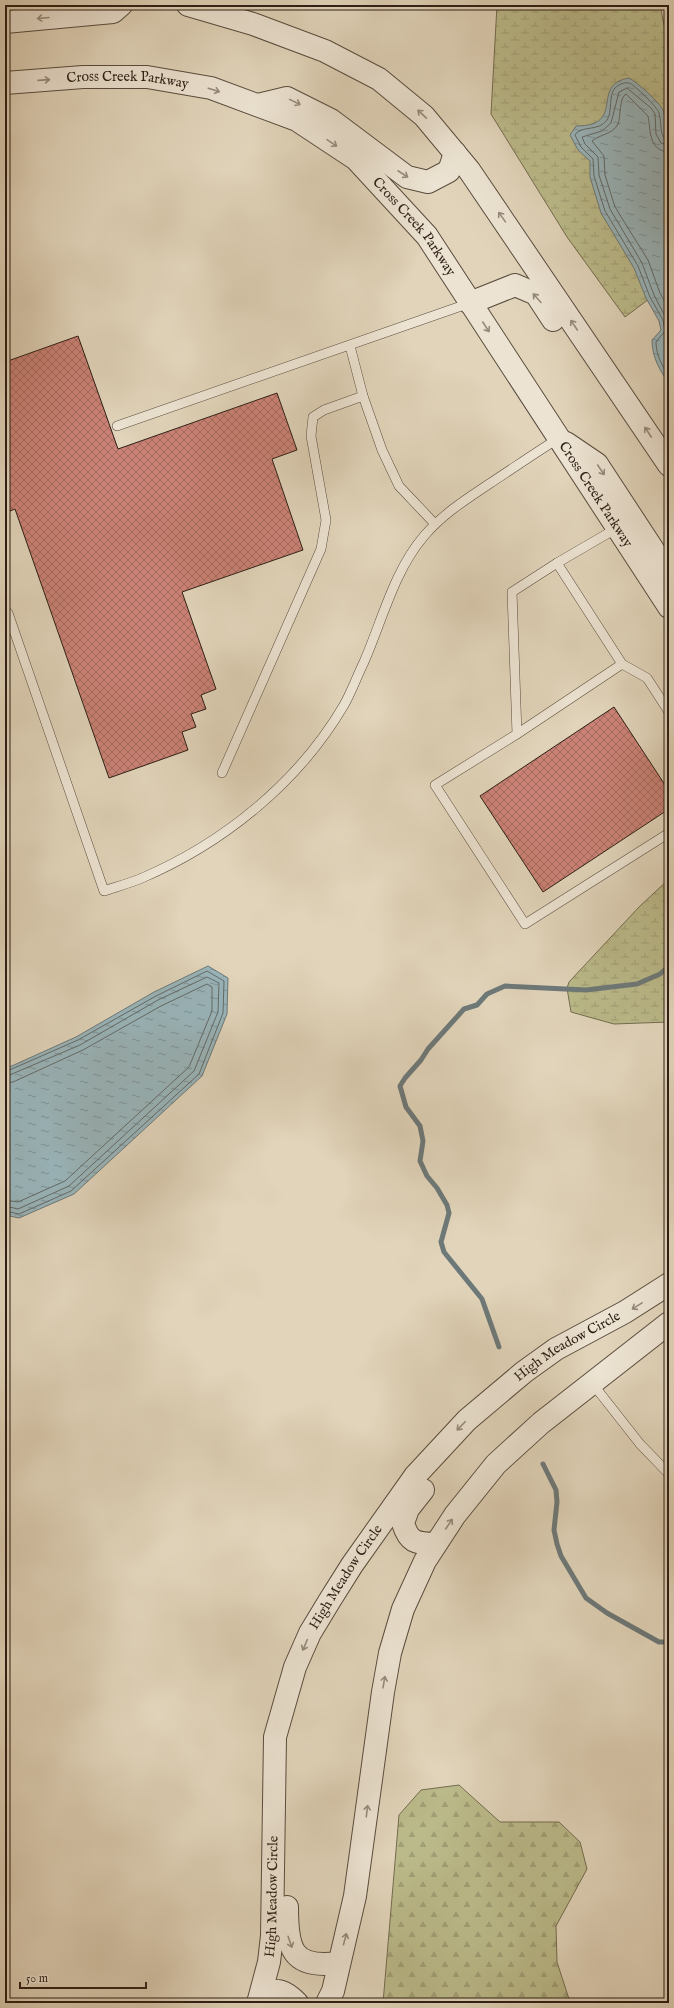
<svg xmlns="http://www.w3.org/2000/svg" width="674" height="2008" viewBox="0 0 674 2008" font-family="'IM FELL English',serif">
	<style>
		.forest { fill: url(#forest-firs); stroke: #746c50 }
		.wetland { fill: url(#wetland-marsh); stroke: #746c50 }
		.water { fill: url(#water-ripples); stroke: #6d7979 }
		.lines { fill: none; stroke-linecap: round; stroke-linejoin: round }
		.shore { stroke: #626a68; stroke-width: 1 }
		.stream { stroke: #6d7979; stroke-width: 5 }
		.building { fill: url(#building-cross-hatch); stroke: #2c1e15 }
		.service-casing { stroke: #594c3e; stroke-width: 10 }
		.tertiary-casing { stroke: #594c3e; stroke-width: 24 }
		.service { stroke: #ece3d2; stroke-width: 9 }
		.tertiary { stroke: #ece3d2; stroke-width: 22 }
		.oneway { stroke: #968a7d }
		.labels { text-anchor: middle; dominant-baseline: central; stroke-width: 4; stroke-linejoin: round; paint-order: stroke }
		.street-label { font-size: 14px; fill: #2c1e15; stroke: #ece3d2 }
	</style>
	<defs>
		<pattern id="forest-firs" width="22" height="20" patternUnits="userSpaceOnUse"><rect width="22" height="20" fill="#bbba8a"/><path d="M5 1l3.5 6h-7zM16 11l3.5 6h-7z" fill="#a19f76"/></pattern>
		<pattern id="wetland-marsh" width="20" height="14" patternUnits="userSpaceOnUse"><rect width="20" height="14" fill="#bbba8a"/><path d="M1 5h8M5 5V1M11 12h8M15 12V8" fill="none" stroke="#a19f76"/></pattern>
		<pattern id="water-ripples" width="26" height="14" patternUnits="userSpaceOnUse"><rect width="26" height="14" fill="#99b5bb"/><path d="M2 4q2-2 4 0t4 0M15 11q2-2 4 0t4 0" fill="none" stroke="#7d9397"/></pattern>
		<pattern id="building-cross-hatch" width="8" height="8" patternUnits="userSpaceOnUse"><rect width="8" height="8" fill="#cb8276"/><path d="M0 0l8 8M0 8l8-8" fill="none" stroke="#a56a60"/></pattern>
	</defs>
	<rect width="100%" height="100%" fill="#e1d4ba"/>
	<filter id="stains"><feTurbulence type="fractalNoise" baseFrequency=".005" numOctaves="4"/><feColorMatrix values="0 0 0 0 .2 0 0 0 0 .09 0 0 0 0 .02 0 0 0 .5 -.17"/></filter>
	<radialGradient id="worn" r=".72"><stop offset=".6" stop-color="#630" stop-opacity="0"/><stop offset="1" stop-color="#630" stop-opacity=".3"/></radialGradient>
	<polygon class="forest" points="459,1785 500,1822 559,1822 580,1842 587,1869 556,1926 557,1962 569,1999 569,2003 383,2003 399,1815 421,1790"/>
	<g class="wetland">
		<polygon points="497,5 660,5 669,49 669,284 625,317 567,237 491,114"/>
		<polygon points="669,879 669,1022 614,1024 571,1012 567,988 569,982 639,907"/>
	</g>
	<g class="water">
		<path d="M 629,78 C 637,82 659,102 663,110 C 667,120 663,128 669,141 L 669,384 C 660,370 652,358 652,340 L 661,330 L 659,321 L 646,298 L 634,268 L 601,213 L 590,177 L 590,161 L 578,150 L 570,135 L 576,126 C 627,126 589,85 629,78 Z"/>
		<polygon points="208,966 228,978 227,1014 202,1076 74,1194 19,1218 5,1215 5,1069 76,1037 154,992"/>
	</g>
	<g class="lines">
		<g class="shore">
			<path d="M 669,141 L 665,140 C 659,131 662,123 659,113 C 658,108 634,84 629,83 C 625,82 619,84 615,88 C 608,96 613,111 607,120 C 599,132 580,125 575,135 L 581,147 L 593,159 L 594,176 L 605,211 L 638,266 L 650,297 L 663,320 L 665,331 L 656,342 C 656,355 662,365 669,377"/>
			<polyline points="669,146 661,143 656,134 655,114 651,108 627,88 619,92 611,123 602,131 582,137 585,144 598,157 599,175 610,209 642,263 654,295 669,324"/>
			<path d="M 669,152 C 648,151 651,130 648,116 L 626,94 C 619,98 621,116 618,124 C 612,135 600,134 592,141 L 604,156 L 605,175 L 615,207 L 648,260 L 660,293 L 669,309"/>
			<polyline points="5,1072 78,1040 156,996 207,971 224,981 223,1013 199,1074 71,1191 19,1214 5,1211"/>
			<polyline points="5,1077 80,1045 158,1000 207,977 219,983 218,1012 194,1071 69,1186 18,1209 5,1206"/>
			<polyline points="5,1083 13,1082 83,1050 161,1006 207,984 212,987 212,1011 189,1067 65,1181 18,1202 5,1200"/>
		</g>
		<g class="stream">
			<polyline points="499,1347 482,1299 444,1252 441,1242 449,1213 447,1205 437,1188 427,1176 420,1161 423,1141 420,1126 406,1107 400,1086 405,1078 421,1060 428,1049 464,1009 477,1005 487,994 505,986 586,990 637,984 660,974 669,966"/>
			<polyline points="543,1464 556,1490 557,1502 554,1530 557,1544 561,1556 586,1598 607,1613 659,1642 669,1642"/>
		</g>
	</g>
	<g class="building">
		<polygon points="78,336 118,449 277,393 297,450 272,459 303,550 182,592 216,689 201,695 206,709 191,714 196,727 182,732 188,750 109,778 15,509 5,513 5,362"/>
		<polygon points="614,707 669,791 669,809 543,892 480,796"/>
	</g>
	<g class="lines">
		<defs>
			<g id="service">
				<polyline points="350,346 363,396 382,450 399,486 435,524"/>
				<polyline points="117,426 470,303"/>
				<polyline points="617,528 557,563 512,592 517,734 435,785 525,924 669,833"/>
				<polyline points="557,563 622,664 647,678 669,712"/>
				<path d="M 5,614 L 8,613 L 104,891 C 116,887 130,883 142,878 C 224,843 299,782 344,705 C 352,691 357,676 364,662 C 382,621 394,571 424,536 C 443,514 465,500 489,484 C 512,469 535,453 559,438"/>
				<polyline points="517,734 622,664"/>
				<polyline points="222,773 321,549 326,520 311,436 313,417 324,410 363,396"/>
				<polyline points="592,1383 640,1444 669,1474"/>
			</g>
			<g id="tertiary">
				<polyline points="188,5 253,24 325,51 379,79 424,116 469,170 669,465"/>
				<polyline points="5,22 113,12 121,5"/>
				<path id="s1" d="M 5,83 L 83,77 L 147,77 L 211,88 L 297,120 L 356,159 L 427,236 L 669,607"/>
				<polyline points="258,105 287,98 331,120 407,177 428,182 449,171 455,153"/>
				<polyline points="470,303 515,285 536,294 553,320"/>
				<polyline points="566,443 597,464 669,574"/>
				<path d="M 423,1490 L 408,1509 L 403,1523 C 409,1543 416,1543 435,1544"/>
				<path d="M 287,1907 C 287,1948 291,1969 338,1963"/>
				<path d="M 262,1991 C 279,1990 285,1990 297,2003"/>
				<path id="s2" d="M 258,2003 L 269,1962 L 272,1936 L 275,1737 L 295,1667 L 310,1633 L 330,1600 L 352,1565 L 415,1476 L 467,1420 L 524,1372 L 556,1349 L 625,1312 L 669,1284"/>
				<polyline points="327,2003 333,1991 355,1896 383,1692 390,1653 403,1609 425,1561 455,1515 496,1464 541,1423 669,1323"/>
			</g>
		</defs>
		<use href="#service" class="service-casing"/>
		<use href="#tertiary" class="tertiary-casing"/>
		<use href="#service" class="service"/>
		<use href="#tertiary" class="tertiary"/>
	</g>
	<defs><path id="oneway-shaft" d="M-6 0H5M1.5-3L5.5 0L1.5 3" fill="none" stroke-width="1.6" stroke-linecap="round" stroke-linejoin="round"/></defs>
	<g class="oneway">
		<use href="#oneway-shaft" transform="translate(43 18) rotate(175)"/>
		<use href="#oneway-shaft" transform="translate(44 80) rotate(-4)"/>
		<use href="#oneway-shaft" transform="translate(214 90) rotate(18)"/>
		<use href="#oneway-shaft" transform="translate(295 102) rotate(26)"/>
		<use href="#oneway-shaft" transform="translate(422 114) rotate(-137)"/>
		<use href="#oneway-shaft" transform="translate(332 143) rotate(34)"/>
		<use href="#oneway-shaft" transform="translate(403 174) rotate(33)"/>
		<use href="#oneway-shaft" transform="translate(502 217) rotate(-125)"/>
		<use href="#oneway-shaft" transform="translate(537 298) rotate(-132)"/>
		<use href="#oneway-shaft" transform="translate(574 325) rotate(-124)"/>
		<use href="#oneway-shaft" transform="translate(486 327) rotate(57)"/>
		<use href="#oneway-shaft" transform="translate(648 432) rotate(-123)"/>
		<use href="#oneway-shaft" transform="translate(601 470) rotate(56)"/>
		<use href="#oneway-shaft" transform="translate(637 1306) rotate(148)"/>
		<use href="#oneway-shaft" transform="translate(461 1426) rotate(134)"/>
		<use href="#oneway-shaft" transform="translate(449 1524) rotate(-56)"/>
		<use href="#oneway-shaft" transform="translate(305 1645) rotate(113)"/>
		<use href="#oneway-shaft" transform="translate(384 1682) rotate(-80)"/>
		<use href="#oneway-shaft" transform="translate(367 1811) rotate(-83)"/>
		<use href="#oneway-shaft" transform="translate(345 1939) rotate(-75)"/>
		<use href="#oneway-shaft" transform="translate(290 1942) rotate(71)"/>
	</g>
	<g class="labels">
		<g class="street-label">
			<text stroke="none"><textPath href="#s1" startOffset="123">Cross Creek Parkway</textPath></text>
			<text stroke="none"><textPath href="#s1" startOffset="459">Cross Creek Parkway</textPath></text>
			<text stroke="none"><textPath href="#s1" startOffset="783">Cross Creek Parkway</textPath></text>
			<text stroke="none"><textPath href="#s2" startOffset="768">High Meadow Circle</textPath></text>
			<text stroke="none"><textPath href="#s2" startOffset="444">High Meadow Circle</textPath></text>
			<text stroke="none"><textPath href="#s2" startOffset="108">High Meadow Circle</textPath></text>
		</g>
	</g>
	<rect width="674" height="2008" fill="none" stroke="#e1d4ba" stroke-width="20"/>
	<rect x="6" y="6" width="662" height="1996" fill="none" stroke="#2c1e15" stroke-width="2"/>
	<rect x="10" y="10" width="654" height="1988" fill="none" stroke="#2c1e15"/>
	<path d="M20 1982v6h126v-6" fill="none" stroke="#2c1e15" stroke-width="2"/>
	<text x="26" y="1982" font-size="12" fill="#2c1e15" stroke="#ece3d2" stroke-width="3" paint-order="stroke">50 m</text>
	<rect width="100%" height="100%" filter="url(#stains)"/>
	<rect width="100%" height="100%" fill="url(#worn)"/>
</svg>
